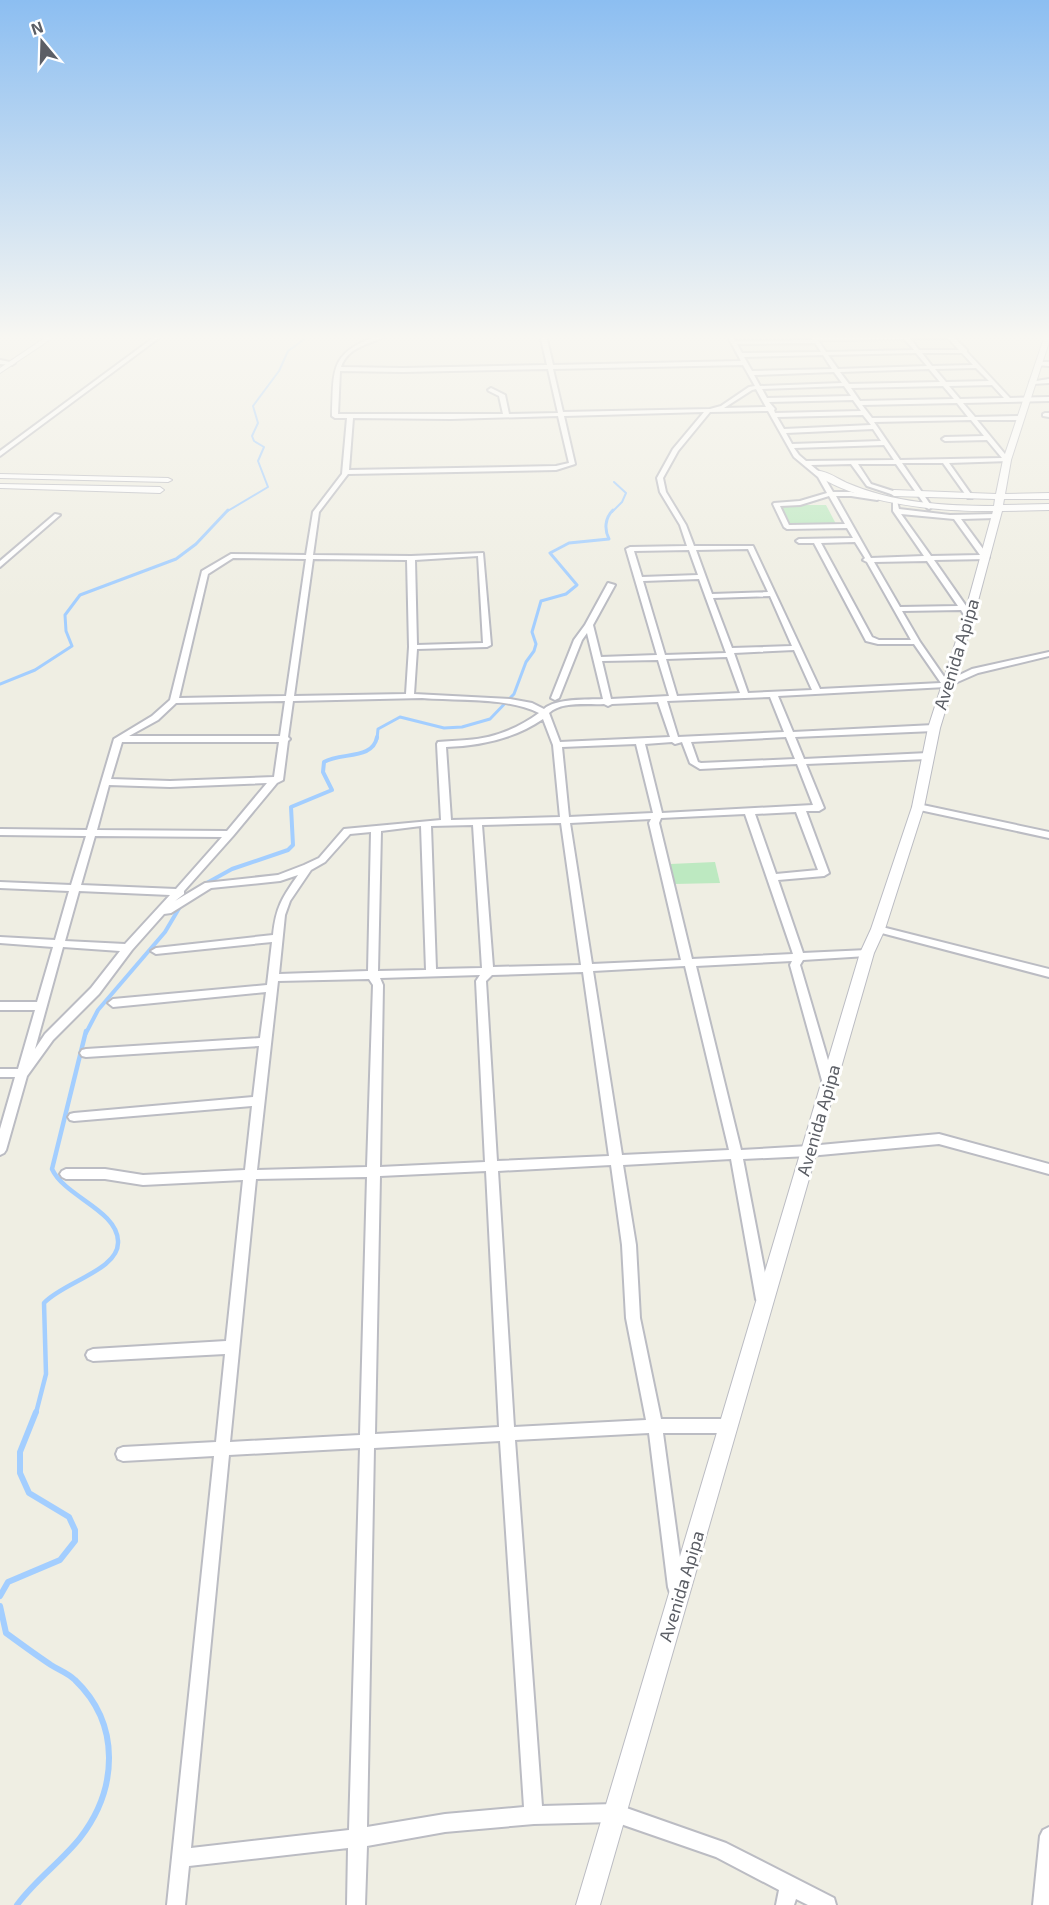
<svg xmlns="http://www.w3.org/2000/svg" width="1049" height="1905" viewBox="0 0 1049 1905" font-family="'Exo 2',sans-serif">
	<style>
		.green { fill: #bde9c1 }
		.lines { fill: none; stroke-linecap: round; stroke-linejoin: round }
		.stream-far4 { stroke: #a3ceff; stroke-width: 2 }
		.stream-far3 { stroke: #a3ceff; stroke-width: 3 }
		.stream-far2 { stroke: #a3ceff; stroke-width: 4 }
		.stream-far1 { stroke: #a3ceff; stroke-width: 4.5 }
		.stream { stroke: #a3ceff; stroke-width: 6 }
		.minor-casing { stroke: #bbbcc3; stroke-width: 4 }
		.tertiary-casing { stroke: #bbbcc3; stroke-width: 2 }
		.minor { fill: #fff; fill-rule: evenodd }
		.tertiary { fill: #fff; fill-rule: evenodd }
		.labels { text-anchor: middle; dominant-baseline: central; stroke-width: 6; stroke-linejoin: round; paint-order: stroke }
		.street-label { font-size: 18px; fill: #5b5e65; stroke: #fff }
	</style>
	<rect width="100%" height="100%" fill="#efeee3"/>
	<g class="green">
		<polygon points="781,505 826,505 836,524 790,525"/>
		<polygon points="715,862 720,883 674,884 670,864"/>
	</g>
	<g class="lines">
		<g class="stream-far4">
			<polyline points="226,512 268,487 258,461 264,447 254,441 252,436 258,423 253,406 279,371 288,351 310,335"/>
			<polyline points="612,512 622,502 626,493 614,482"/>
		</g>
		<g class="stream-far3">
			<polyline points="0,684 35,670 72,646 66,631 65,615 80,595 176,559 196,544 228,510"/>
			<path d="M 377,739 L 378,729 L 400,717 L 444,728 L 462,727 L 490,719 L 514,694 L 526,662 L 534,651 L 536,644 L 532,632 L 541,601 L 566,594 L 577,585 L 550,553 L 569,543 L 609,539 C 604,529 605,518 613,510"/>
		</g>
		<g class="stream-far2">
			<path d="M 196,889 L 232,869 L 288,850 L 293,845 L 291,807 L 332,790 L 323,772 L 324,762 C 341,752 373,760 377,737"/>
			<polyline points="86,1033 98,1010 165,932 181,905"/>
		</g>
		<path class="stream-far1" d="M 36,1413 L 46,1374 L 44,1303 C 63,1282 120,1270 118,1241 C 117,1210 65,1197 52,1169 L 86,1031"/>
		<g class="stream">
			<polyline points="0,1596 8,1582 60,1560 75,1541 75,1530 69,1517 29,1493 20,1473 20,1452 36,1412"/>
			<path d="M 0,1606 L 6,1633 C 21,1644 36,1655 51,1665 C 59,1670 68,1673 75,1680 C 121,1724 118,1789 80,1838 C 61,1862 35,1880 17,1905"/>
		</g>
		<defs>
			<g id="minor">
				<polygon points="157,335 163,335 0,456 0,451"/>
				<path d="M 380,335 L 388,335 C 371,344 348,346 341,367 L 403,368 L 547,365 L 540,335 L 546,335 L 553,365 L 741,361 L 727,335 L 732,335 L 735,341 L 812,340 L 810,335 L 815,335 L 816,337 L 951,335 L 967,350 L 967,352 L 1010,398 L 1049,397 L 1049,401 L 963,403 L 975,417 L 1020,416 L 1023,418 L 1020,420 L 977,420 L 1009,459 L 1009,461 L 949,463 L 973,497 L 972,498 L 968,498 L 943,463 L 902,463 L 932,507 L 929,509 L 927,508 L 896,464 L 858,464 L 871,484 L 896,492 L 897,493 L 894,495 L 867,486 L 851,464 L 811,465 L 823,475 L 833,492 L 851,492 L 880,498 L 877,500 L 851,496 L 836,496 L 871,558 L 924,556 L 893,511 L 893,501 L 897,501 L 899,509 L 950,515 L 996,514 L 999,516 L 996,518 L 961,519 L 989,557 L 988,559 L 934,560 L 973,616 L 972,618 L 966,618 L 961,610 L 902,611 L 920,642 L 947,681 L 972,669 L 1049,652 L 1049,656 L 978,673 L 946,687 L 778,696 L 793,732 L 934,725 L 938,728 L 934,731 L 795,737 L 804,759 L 928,753 L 932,756 L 928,759 L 806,764 L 824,808 L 819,811 L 806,811 L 829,873 L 824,876 L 778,880 L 803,953 L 867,950 L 872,953 L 867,956 L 803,960 L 800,965 L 835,1084 L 833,1087 L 825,1087 L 823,1084 L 790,965 L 792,961 L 696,966 L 741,1150 L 809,1146 L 939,1134 L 1049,1164 L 1049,1174 L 939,1144 L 809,1156 L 743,1159 L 770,1299 L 768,1303 L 763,1305 L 758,1303 L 756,1299 L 731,1159 L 623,1165 L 636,1245 L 640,1318 L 661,1419 L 729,1419 L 734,1421 L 736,1426 L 734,1431 L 729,1433 L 663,1433 L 684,1587 L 682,1593 L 676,1595 L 670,1593 L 668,1587 L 649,1433 L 515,1440 L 542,1806 L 615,1804 L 726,1843 L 834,1898 L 836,1905 L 808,1905 L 796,1899 L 794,1905 L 776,1905 L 779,1890 L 716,1857 L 615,1822 L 534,1824 L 445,1832 L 367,1846 L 365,1905 L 347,1905 L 348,1848 L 189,1866 L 185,1905 L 167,1905 L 214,1456 L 123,1461 L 118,1459 L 116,1454 L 118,1449 L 123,1447 L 216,1442 L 225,1354 L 93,1361 L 88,1359 L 86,1355 L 88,1351 L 93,1349 L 226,1341 L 243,1180 L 143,1185 L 105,1179 L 66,1179 L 62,1177 L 60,1174 L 62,1171 L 66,1169 L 105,1169 L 143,1175 L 245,1170 L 252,1106 L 74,1121 L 70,1120 L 68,1117 L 70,1114 L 74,1113 L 253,1097 L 259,1046 L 86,1057 L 82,1056 L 80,1053 L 82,1050 L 86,1049 L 260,1038 L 266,992 L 113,1007 L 108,1003 L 113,999 L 267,985 L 272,942 L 156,954 L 151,951 L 156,948 L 273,935 C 276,907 282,898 298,875 L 280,881 L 211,888 L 171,913 L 164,914 L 132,950 L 99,994 L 53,1040 L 27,1076 L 6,1150 L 4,1153 L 0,1155 L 0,1129 L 15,1077 L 0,1077 L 0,1069 L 18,1069 L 35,1010 L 0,1010 L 0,1002 L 37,1002 L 53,947 L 0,943 L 0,937 L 55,940 L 69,891 L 0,888 L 0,882 L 71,885 L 86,836 L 0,835 L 0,829 L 87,830 L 114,739 L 152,716 L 170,700 L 202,571 L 231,554 L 306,555 L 313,512 L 342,474 L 347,418 L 335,418 L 332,416 C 334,368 329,353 380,335 ZM 910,338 L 948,338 L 959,350 L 919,350 ZM 904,339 L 914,350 L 826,352 L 818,340 ZM 815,343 L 821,352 L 742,353 L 737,344 ZM 916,353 L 927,366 L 838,369 L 828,355 ZM 922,353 L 962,353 L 973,365 L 932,366 ZM 823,355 L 832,369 L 752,371 L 744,357 ZM 743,365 L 755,386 L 749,387 L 721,406 L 710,409 L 563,412 L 553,369 ZM 976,368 L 989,381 L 946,382 L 935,369 ZM 548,369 L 558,413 L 509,414 L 505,395 L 491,388 L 488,390 L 489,391 L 499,396 L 503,414 L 338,414 L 340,371 L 403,372 ZM 929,369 L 940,382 L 849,384 L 840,372 ZM 834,372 L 842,383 L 760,386 L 754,375 ZM 992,385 L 1004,398 L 960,399 L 949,386 ZM 844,386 L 851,396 L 767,398 L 762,389 ZM 943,386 L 954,399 L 860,401 L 851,388 ZM 756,389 L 766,407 L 724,408 L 752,390 ZM 853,400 L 861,411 L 775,413 L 774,410 L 775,409 L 769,402 ZM 957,403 L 968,417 L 872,418 L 862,405 ZM 768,411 L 794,457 L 818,477 L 827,493 L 800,501 L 774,503 L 773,504 L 784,527 L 787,529 L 847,528 L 853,538 L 799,539 L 796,541 L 799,543 L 814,543 L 866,641 L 878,644 L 914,644 L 941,683 L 820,689 L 753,546 L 694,546 L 686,525 L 666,492 L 663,478 L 678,451 L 710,412 ZM 704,412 L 673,449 L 657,478 L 660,492 L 680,525 L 687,546 L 630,547 L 626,549 L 657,655 L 601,657 L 593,625 L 615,585 L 608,583 L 585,625 L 574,640 L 551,698 L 555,700 L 559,698 L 582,640 L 587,633 L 603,699 C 587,700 556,698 544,709 L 532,703 L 510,699 L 414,694 L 417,649 L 487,647 L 491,645 L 483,553 L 411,556 L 313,555 L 319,512 L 348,474 L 556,470 L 575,464 L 564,416 ZM 863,415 L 871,425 L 784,429 L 777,417 ZM 558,416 L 569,463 L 556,466 L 349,470 L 353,418 L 451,419 ZM 971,420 L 984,436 L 945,437 L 942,439 L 945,441 L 987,440 L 1002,458 L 900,460 L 874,422 ZM 873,429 L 881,441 L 792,444 L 786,433 ZM 884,445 L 894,460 L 806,461 L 799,455 L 794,448 ZM 829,496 L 845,524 L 789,525 L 780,506 L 800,505 ZM 901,514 L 954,519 L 980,555 L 931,556 ZM 855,542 L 865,558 L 863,560 L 867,562 L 911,640 L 879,640 L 872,637 L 821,543 ZM 748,549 L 768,592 L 712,594 L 696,550 ZM 689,550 L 698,575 L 642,577 L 634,551 ZM 478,556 L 483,643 L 417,645 L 415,560 ZM 233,558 L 306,559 L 286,696 L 179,698 L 208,574 ZM 313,559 L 407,560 L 409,647 L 406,694 L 294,696 ZM 927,561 L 958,606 L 900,607 L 874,562 ZM 699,579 L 726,653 L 665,655 L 643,581 ZM 770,596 L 792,646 L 732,648 L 713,598 ZM 794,650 L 812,690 L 748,693 L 734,653 ZM 727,657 L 740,693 L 677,696 L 666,659 ZM 658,660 L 669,696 L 611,699 L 602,661 ZM 770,697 L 784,732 L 678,737 L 667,701 ZM 422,698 C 458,701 507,697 539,713 C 517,729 494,738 467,740 C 457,741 447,741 438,742 L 437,744 L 441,820 L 344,829 L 319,858 L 304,865 L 278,875 L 205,883 L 175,901 L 184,894 L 184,891 L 233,836 L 277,783 L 283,780 L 288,741 L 290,739 L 288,737 L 293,701 ZM 285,701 L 280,736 L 129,736 L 158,720 L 176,703 ZM 658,702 L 670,737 L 560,742 L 549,713 C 562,701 588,705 604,704 L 608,706 L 612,704 ZM 543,719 L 553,745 L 560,817 L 451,820 L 446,747 C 480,746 514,739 543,719 ZM 786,737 L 795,759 L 701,763 L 698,762 L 691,742 ZM 122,742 L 279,742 L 274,777 L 170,781 L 111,779 ZM 672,742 L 675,744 L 682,742 L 690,763 L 700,769 L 797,764 L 813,805 L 662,813 L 645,744 ZM 636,744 L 653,813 L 569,817 L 562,747 ZM 267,783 L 227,831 L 97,830 L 109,785 L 170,787 ZM 796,812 L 818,870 L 776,874 L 755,814 ZM 745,814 L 793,954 L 692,959 L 659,823 L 661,818 ZM 651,819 L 649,823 L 681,960 L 592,964 L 570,823 ZM 561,823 L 581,965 L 493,967 L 482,825 ZM 473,825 L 482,968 L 436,969 L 431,826 ZM 421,826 L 426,970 L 378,971 L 381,831 ZM 371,832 L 368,971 L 279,974 L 285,915 L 290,901 L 311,870 L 325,862 L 350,834 ZM 95,836 L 222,837 L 176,889 L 81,885 ZM 79,891 L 170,895 L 125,944 L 65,941 ZM 63,947 L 120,951 L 91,988 L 45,1034 L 35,1049 ZM 685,966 L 729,1150 L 622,1155 L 593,971 ZM 583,972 L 609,1156 L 497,1161 L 486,981 L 492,975 ZM 480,975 L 476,981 L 485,1162 L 380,1167 L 383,985 L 380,978 ZM 369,979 L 373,985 L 367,1167 L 257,1170 L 278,981 ZM 611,1165 L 622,1245 L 626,1318 L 646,1420 L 514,1427 L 498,1171 ZM 486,1171 L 499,1427 L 375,1434 L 380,1176 ZM 367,1177 L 360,1435 L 230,1442 L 256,1179 ZM 500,1441 L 524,1807 L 445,1814 L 367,1827 L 374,1448 ZM 360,1448 L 349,1830 L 191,1848 L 229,1455 Z"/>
				<polygon points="0,360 15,363 12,365 0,364"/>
				<polygon points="1039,362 1049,362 1049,366 1037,365"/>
				<polygon points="1049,379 1049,383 1033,384 1030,382"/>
				<polygon points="1045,413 1049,413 1049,417 1043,416 1043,414"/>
				<polygon points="55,514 60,515 0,567 0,561"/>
				<polygon points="918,804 1049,832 1049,838 915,809 913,807"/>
				<polygon points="878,926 1049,969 1049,977 874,931 873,929 874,927"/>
				<polygon points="1049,1827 1049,1905 1033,1905 1040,1836 1043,1830"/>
			</g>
			<g id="tertiary">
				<polygon points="49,335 57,335 0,373 0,368"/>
				<path d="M 1045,335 L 1049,335 L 1049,342 L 1011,460 L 1005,494 L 1049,493 L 1049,499 L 1004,499 L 1003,505 L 1049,504 L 1049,510 L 1002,511 L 974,616 L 940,728 L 924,807 L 885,929 L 874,953 L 600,1905 L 576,1905 L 860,953 L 871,929 L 912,807 L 928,728 L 964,616 L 993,511 C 943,512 853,504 813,472 C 821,467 838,479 847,483 C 893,503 945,506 994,506 L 995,499 L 894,496 L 890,493 L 894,490 L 996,494 L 1003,460 Z"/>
				<polygon points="0,474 168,478 172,480 168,482 0,478"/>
				<polygon points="0,484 160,487 164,490 160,493 0,488"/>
			</g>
		</defs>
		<use href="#minor" class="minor-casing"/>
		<use href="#tertiary" class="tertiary-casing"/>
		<use href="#minor" class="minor"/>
		<use href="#tertiary" class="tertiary"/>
	</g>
	<linearGradient id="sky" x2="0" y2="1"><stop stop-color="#8cbef1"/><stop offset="0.56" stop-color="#f8f7f2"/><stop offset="1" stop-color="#f8f7f2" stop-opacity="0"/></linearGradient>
	<rect width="1049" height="602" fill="url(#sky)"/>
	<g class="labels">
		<g class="street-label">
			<text transform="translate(956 654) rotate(-73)">Avenida Apipa</text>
			<text transform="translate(818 1120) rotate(-74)">Avenida Apipa</text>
			<text transform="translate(681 1586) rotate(-73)">Avenida Apipa</text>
		</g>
	</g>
	<g transform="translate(42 42) rotate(341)" stroke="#ffffff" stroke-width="4.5" paint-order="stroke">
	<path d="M0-4.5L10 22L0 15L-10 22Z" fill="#5b5e65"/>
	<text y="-9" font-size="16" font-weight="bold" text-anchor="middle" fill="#5b5e65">N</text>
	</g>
</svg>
